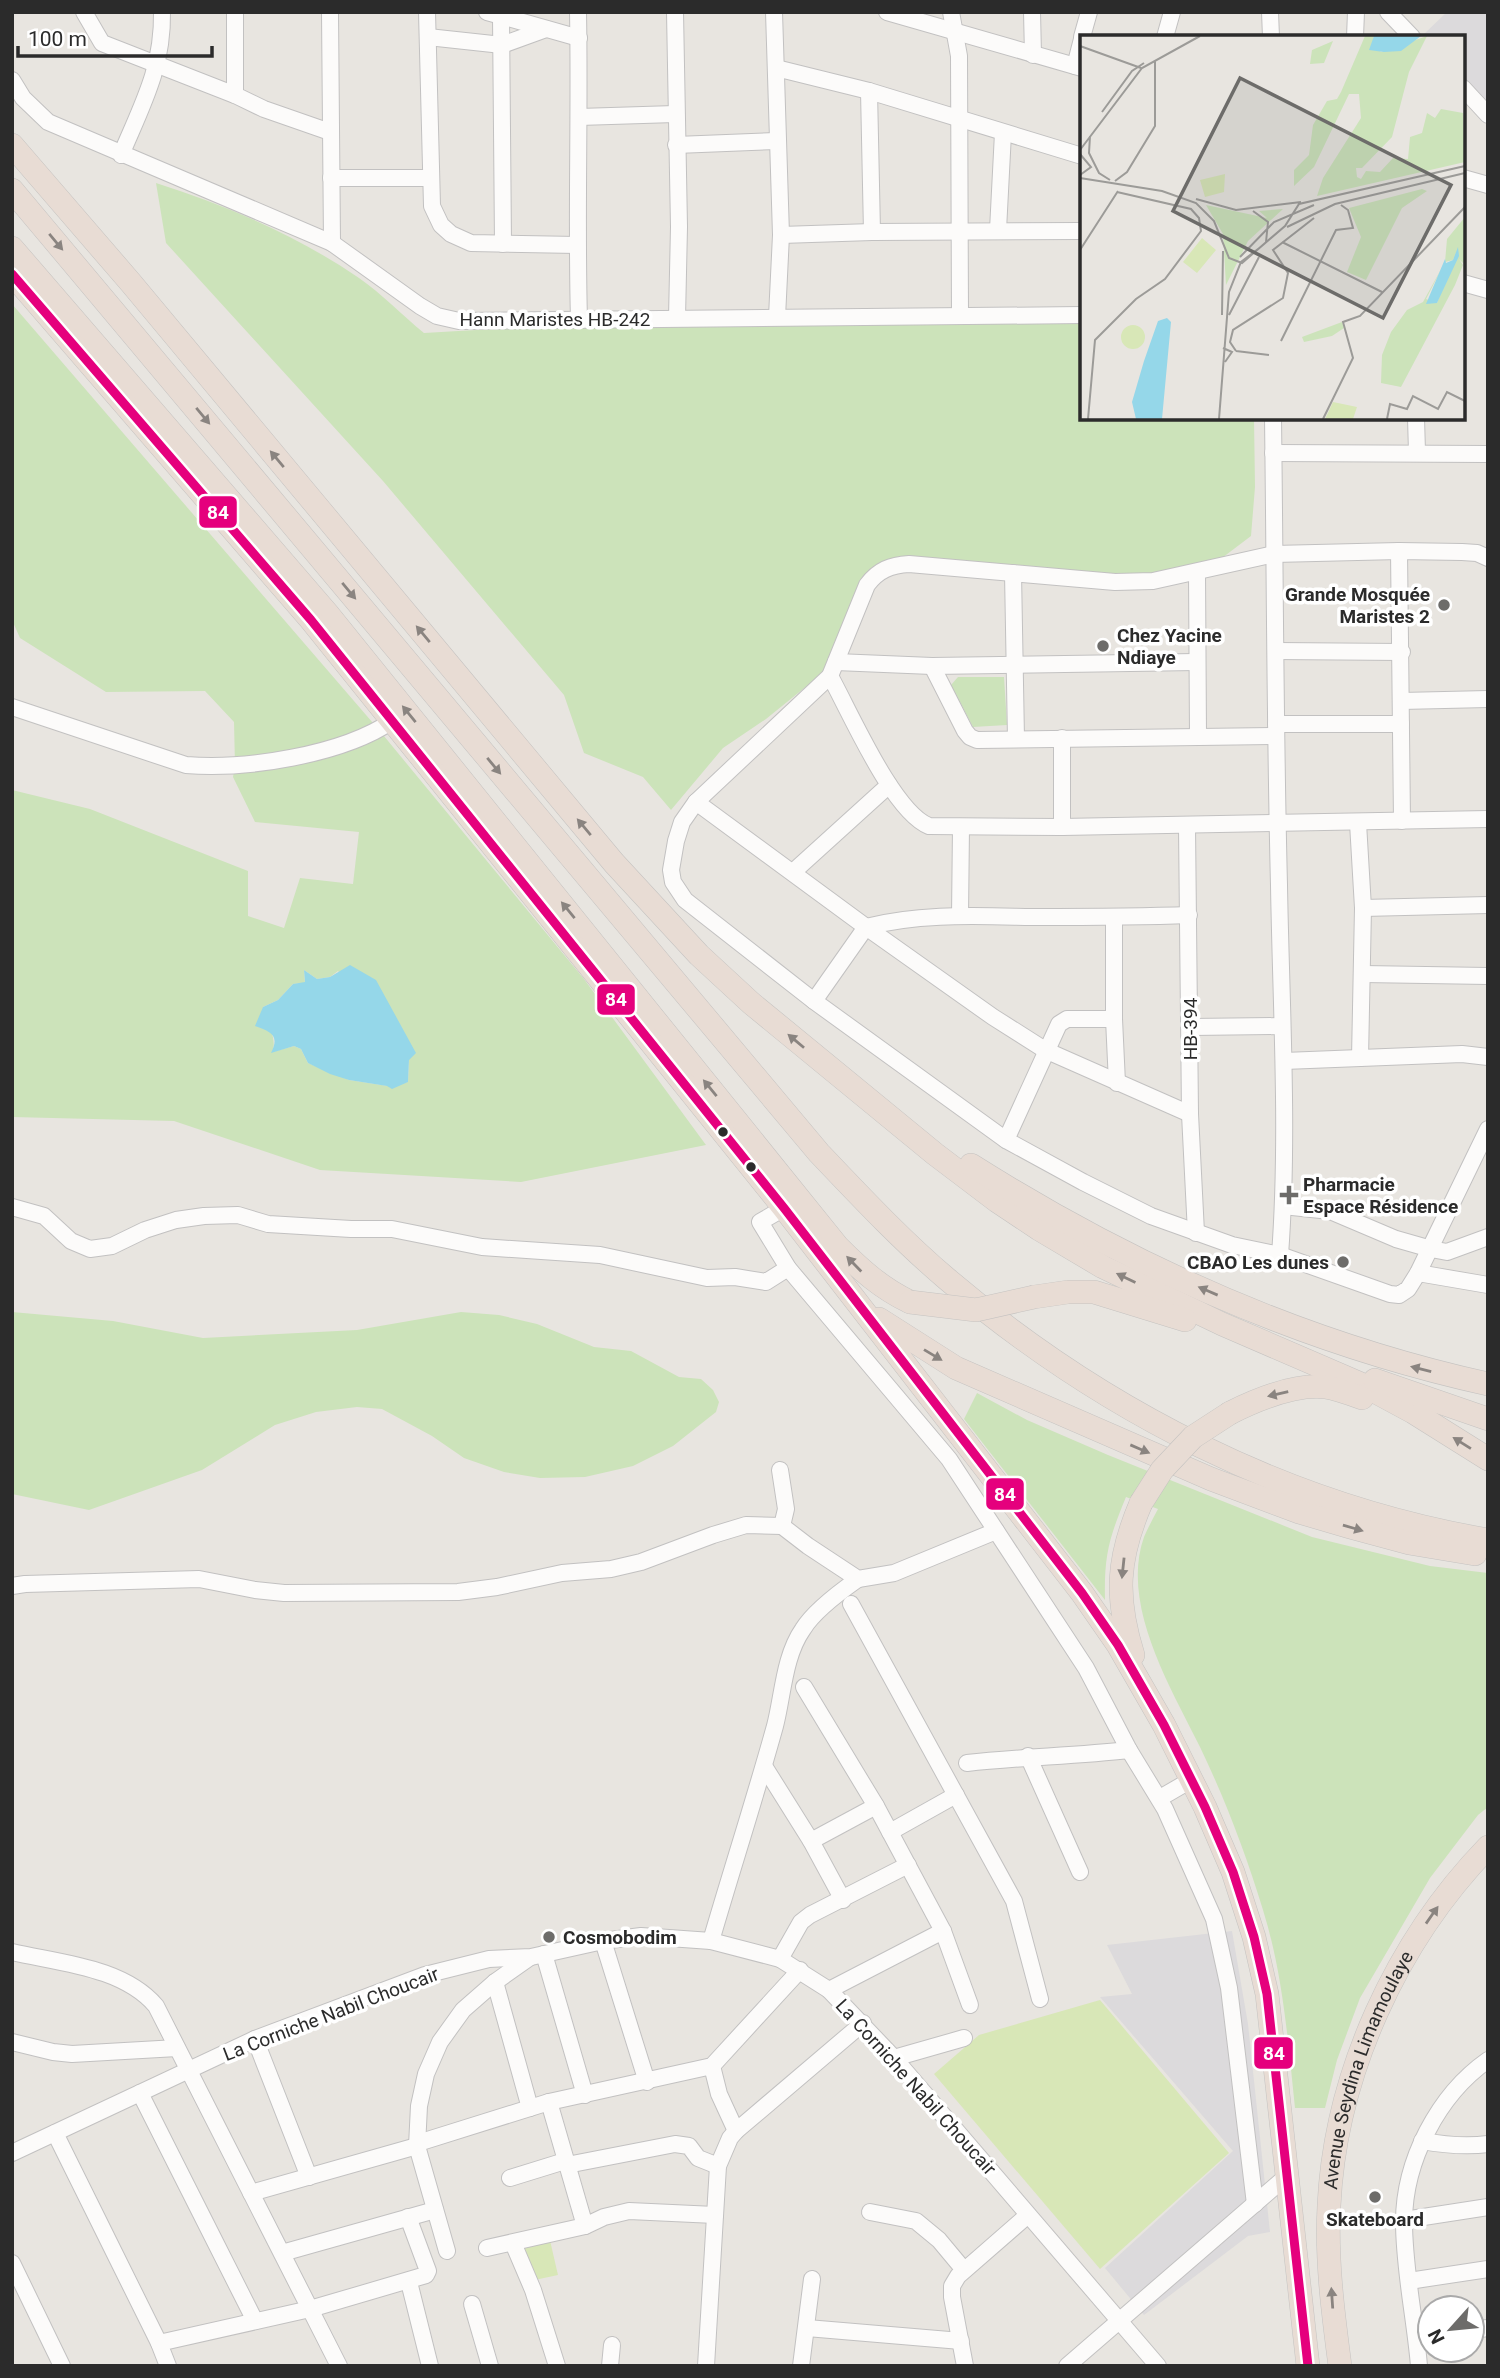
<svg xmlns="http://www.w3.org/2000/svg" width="1500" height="2378" viewBox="0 0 1500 2378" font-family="Roboto,sans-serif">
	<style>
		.industrial { fill: #dcdadc }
		.green { fill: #cce3ba; fill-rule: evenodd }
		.pitch { fill: #d8e7b7 }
		.water { fill: #95d7e9 }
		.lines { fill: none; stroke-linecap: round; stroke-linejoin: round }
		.minor-casing { stroke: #c2c1c1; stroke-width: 18 }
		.highway-casing { stroke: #c5c3c1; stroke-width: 24 }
		.minor { stroke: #fcfbfa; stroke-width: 16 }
		.highway { stroke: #e8dcd4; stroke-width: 23 }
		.highway-bridge-casing { stroke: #c5c3c1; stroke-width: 24; stroke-linecap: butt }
		.highway-bridge { stroke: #e8dcd4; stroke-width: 23 }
		.bus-1-casing { stroke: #fff; stroke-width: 14 }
		.bus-1 { stroke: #e5007d; stroke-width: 9 }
		.oneway { fill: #8a8480 }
		.poi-dot { fill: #6d6c6a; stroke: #fff; stroke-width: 2.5 }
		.bus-dot { fill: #2b2b2b; stroke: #fff; stroke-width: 2.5 }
		.labels { text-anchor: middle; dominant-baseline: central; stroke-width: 7; stroke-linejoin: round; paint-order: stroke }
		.street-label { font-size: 19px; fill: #2b2b2b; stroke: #fff }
		.poi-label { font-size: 19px; font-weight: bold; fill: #2b2b2b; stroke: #fff; text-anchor: start }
		.inset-road { fill: none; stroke: #9c9b98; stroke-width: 2 }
		.view { fill: #6d6c6a; fill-opacity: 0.15; stroke: #6d6c6a; stroke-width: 3.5 }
		.inset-edge { fill: none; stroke: #2b2b2b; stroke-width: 3.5 }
		.line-badge { stroke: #fff; stroke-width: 2.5 }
		.badge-label { font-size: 19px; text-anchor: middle; font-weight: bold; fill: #fff }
	</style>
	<rect width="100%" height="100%" fill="#e8e5e0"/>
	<g class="industrial">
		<polygon points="1447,12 1488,12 1488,109 1463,82 1463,37 1422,36"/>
		<polygon points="1232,1931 1248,2024 1270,2232 1248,2236 1144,2315 1105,2268 1233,2151 1100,1997 1132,1994 1107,1945"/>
	</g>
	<g class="green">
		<path d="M 156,183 C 228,206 296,235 359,278 C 382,294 402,315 424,333 C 642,319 863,322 1082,320 L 1082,418 L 1254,418 L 1255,487 L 1251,536 L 1214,564 L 1148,578 L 986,568 L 872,573 L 829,668 L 766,719 L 723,748 L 671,810 L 643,777 L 584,753 L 564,695 L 383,481 L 166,243 Z"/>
		<path d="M 12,304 L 379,730 L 584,979 L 706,1145 L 521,1182 L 320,1170 L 174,1121 L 12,1117 L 12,790 L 90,809 L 248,871 L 248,916 L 284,928 L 300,878 L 353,884 L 359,832 L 255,822 L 233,777 L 235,766 L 234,722 L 205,691 L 106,692 L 20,638 L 12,620 ZM 304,970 L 317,979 L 330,977 L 338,971 L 409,1060 L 408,1082 L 388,1086 L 349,1080 L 308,1063 L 301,1049 L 294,1046 L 272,1052 C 278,1040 267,1022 263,1007 L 278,1000 L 293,984 L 305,983 Z"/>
		<polygon points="958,677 1004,677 1007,725 973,727 951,685"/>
		<polygon points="12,1312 113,1321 203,1338 357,1330 461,1312 499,1315 537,1324 594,1347 631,1351 679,1377 701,1379 713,1390 719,1402 716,1412 673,1446 633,1466 585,1477 540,1478 504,1472 464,1458 432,1436 382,1409 357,1407 316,1412 275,1425 202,1470 89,1510 12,1494"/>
		<path d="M 977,1393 L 1027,1420 L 1108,1455 L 1312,1537 L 1430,1566 L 1488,1573 L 1488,1807 L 1478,1815 L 1430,1878 L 1360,1998 L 1337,2060 L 1325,2108 L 1295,2108 C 1288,2041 1283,1974 1263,1910 C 1246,1854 1225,1799 1200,1747 C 1171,1688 1120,1605 1144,1537 C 1148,1528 1153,1518 1158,1509 L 1126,1497 C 1109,1538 1104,1555 1105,1600 L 964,1419 Z"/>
	</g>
	<g class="pitch">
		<polygon points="1100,2000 1229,2153 1100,2269 934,2074 979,2035"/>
		<polygon points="549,2236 558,2275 530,2281 521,2242"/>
	</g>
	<path class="water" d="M 350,965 L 376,980 L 416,1053 L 409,1060 L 408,1082 L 392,1089 L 387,1086 L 349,1080 L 330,1074 L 308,1063 L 301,1049 L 294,1046 L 271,1053 C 280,1035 271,1032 255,1026 L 263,1007 L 278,1000 L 293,984 L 305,982 L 304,970 L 317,979 L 330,977 Z"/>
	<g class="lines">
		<defs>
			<g id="minor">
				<polyline points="84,12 102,43 235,95 264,109 330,132"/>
				<polyline points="330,12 332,243"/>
				<polyline points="427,12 432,206 441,225 451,234 471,243 577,245"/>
				<polyline points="487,12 579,38"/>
				<path d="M 578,12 C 580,115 576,217 579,319"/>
				<polyline points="675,12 679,227 677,318"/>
				<polyline points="774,12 781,235 777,317"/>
				<polyline points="887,12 1082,68"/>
				<polyline points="951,12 959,56 960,316"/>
				<polyline points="1032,12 1033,55"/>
				<polyline points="1270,12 1271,37"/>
				<polyline points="1388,12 1412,37"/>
				<polyline points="501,17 503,244"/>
				<polyline points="428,37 502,45 546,29"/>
				<polyline points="1082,37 1089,12"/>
				<polyline points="1165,37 1172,12"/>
				<polyline points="1355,37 1356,12"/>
				<polyline points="1075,66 1082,39"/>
				<polyline points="776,68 869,91 1082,156"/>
				<polyline points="12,80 23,98 48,122 332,243 420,306 437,316 459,321 1082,315"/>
				<polyline points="1463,88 1488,115"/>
				<polyline points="869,91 872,232"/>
				<polyline points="235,95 235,12"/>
				<polyline points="579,117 675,114"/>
				<polyline points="676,145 776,141"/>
				<path d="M 121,155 C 142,105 163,68 162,12"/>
				<polyline points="331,178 430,178"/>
				<polyline points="1463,178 1488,185"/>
				<polyline points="998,230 1003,133"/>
				<polyline points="781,235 872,232 1082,231"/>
				<polyline points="1463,283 1488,290"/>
				<path d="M 1273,418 C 1275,574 1275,729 1279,885 C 1281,1008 1289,1132 1280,1255"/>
				<polyline points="1416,418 1417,452"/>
				<polyline points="1273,453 1488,454"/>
				<polyline points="1399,551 1402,821"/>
				<path d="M 1488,558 L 1477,553 L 1462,552 L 1399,551 L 1274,554 L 1153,581 L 1115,582 L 909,564 C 891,565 878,570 867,585 L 830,676 L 696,802 L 682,822 L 676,841 L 671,870 L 673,882 L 685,900 L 814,1001 L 1006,1140 L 1083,1182 L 1151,1216 L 1232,1245 L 1280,1255 L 1390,1294 L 1399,1295 L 1408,1289 L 1418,1273 L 1488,1129"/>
				<polyline points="1197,572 1198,736"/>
				<polyline points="1013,573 1016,739"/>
				<polyline points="1276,651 1402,652"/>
				<polyline points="836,662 932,666 1196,662"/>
				<polyline points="932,666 965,731 970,737 977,740 1276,736"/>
				<path d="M 830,676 C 850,712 893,812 929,826 L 1062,827 L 1488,819"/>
				<polyline points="1401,701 1488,699"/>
				<path d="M 12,707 L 186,765 C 245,770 342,755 392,721"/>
				<polyline points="1276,724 1401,724"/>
				<polyline points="696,802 866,927 993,1017 1045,1050 1190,1114"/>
				<polyline points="1358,823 1363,908 1360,1058"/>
				<polyline points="1187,826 1190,1114 1196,1233"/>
				<polyline points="1062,827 1062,738"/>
				<polyline points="793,872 889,785"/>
				<polyline points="1363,908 1488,905"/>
				<polyline points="960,916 961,827"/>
				<polyline points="1114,918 1114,1019 1117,1083"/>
				<polyline points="1363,974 1488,976"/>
				<path d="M 814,1001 L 866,927 C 920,913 977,916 1032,917 C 1085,917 1136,917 1189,915"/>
				<polyline points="1191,1027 1282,1026"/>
				<polyline points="1284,1061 1462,1054 1488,1057"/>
				<polyline points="1006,1140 1059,1024 1067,1019 1114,1019"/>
				<polyline points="1283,1206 1330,1211 1396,1239 1431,1249 1447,1252 1488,1237"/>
				<polyline points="12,1207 44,1216 71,1241 90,1249 112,1246 145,1230 176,1220 204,1216 238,1215 268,1224 351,1229 392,1229 482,1247 600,1255 707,1278 735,1277 766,1282 788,1268"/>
				<polyline points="784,1208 760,1222 788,1268 949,1459 1086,1668 1129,1750 1165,1809 1214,1919 1229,1988 1255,2204"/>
				<polyline points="1418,1273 1488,1285"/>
				<polyline points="780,1470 786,1509 782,1526 808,1546 858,1579 894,1573 996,1531"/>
				<polyline points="12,1586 25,1584 199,1579 255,1590 284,1593 458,1592 497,1587 562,1573 611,1569 641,1562 713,1535 746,1525 782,1526"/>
				<polyline points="851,1604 1014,1901 1040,1999"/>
				<polyline points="804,1687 876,1806 943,1931"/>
				<polyline points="1028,1756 1080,1872"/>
				<path d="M 967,1763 C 1021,1757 1075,1756 1129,1750"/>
				<polyline points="764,1766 811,1841 843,1900"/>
				<polyline points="1160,1798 1191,1780"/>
				<polyline points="890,1832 956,1795"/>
				<polyline points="811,1841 876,1806"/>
				<polyline points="603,1941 647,2082"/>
				<path d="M 711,1941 C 732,1869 755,1798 775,1726 C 783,1695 784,1656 803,1629 C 814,1611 841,1591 858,1579"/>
				<path d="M 12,1952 C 59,1963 123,1967 156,2006 L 339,2366"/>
				<polyline points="544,1954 585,2095"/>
				<polyline points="780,1959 801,1922 810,1915 908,1865"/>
				<polyline points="495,1982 530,2108"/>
				<polyline points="829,1990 943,1931 970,2005"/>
				<polyline points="255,2039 309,2177"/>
				<polyline points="12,2042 53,2052 72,2054 177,2048"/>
				<polyline points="894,2058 964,2038"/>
				<polyline points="712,2066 719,2094 736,2131"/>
				<polyline points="140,2093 255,2321"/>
				<polyline points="549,2102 585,2226"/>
				<polyline points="55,2133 159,2343 168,2366"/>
				<path d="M 1422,2141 C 1445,2145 1465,2147 1488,2144"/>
				<polyline points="418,2143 549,2102 712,2066 800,1970"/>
				<polyline points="12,2153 255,2039 425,1975 489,1959 531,1957 603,1941 641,1936 711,1941 780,1959 829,1990 894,2058 1158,2366"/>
				<polyline points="567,2165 675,2144 689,2146 698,2158 718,2166"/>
				<polyline points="510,2178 565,2161"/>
				<polyline points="251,2193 417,2146"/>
				<polyline points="870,2212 916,2221 939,2240 964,2270"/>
				<polyline points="1404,2220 1488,2207"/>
				<polyline points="513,2243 533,2290 557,2366"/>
				<polyline points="487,2248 585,2226 604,2217 629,2211 715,2215"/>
				<polyline points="447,2251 417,2146 419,2106 426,2074 440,2042 463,2010 495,1982 529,1958"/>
				<polyline points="282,2253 435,2210"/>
				<polyline points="12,2263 62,2366"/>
				<polyline points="1409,2281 1488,2269"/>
				<polyline points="409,2282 430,2366"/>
				<polyline points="472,2304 490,2366"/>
				<polyline points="807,2328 961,2341"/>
				<polyline points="1472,2330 1488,2328"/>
				<polyline points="159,2343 310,2309 426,2275 428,2271 408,2217"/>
				<polyline points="610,2366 612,2345"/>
				<polyline points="706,2366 718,2166 730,2138 736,2131 863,2023"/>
				<polyline points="801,2366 812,2279"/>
				<polyline points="965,2366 952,2297 952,2286 958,2276 1028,2215"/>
				<polyline points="1067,2366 1288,2175"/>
				<path d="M 1419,2366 C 1415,2318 1404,2270 1404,2222 C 1404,2161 1438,2095 1488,2060"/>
			</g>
			<g id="highway">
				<polyline points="12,145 131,283 614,863 699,955 751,1003 935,1154 997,1201 1039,1229 1103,1267 1222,1324 1361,1384 1413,1412 1488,1459"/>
				<path d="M 12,190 L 819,1153 C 860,1196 901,1240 947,1279 C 1101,1410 1288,1506 1488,1540"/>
				<path d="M 12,248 L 327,613 L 838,1247 C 861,1270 881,1288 910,1302"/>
				<polyline points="12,274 311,620 784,1208 1082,1593 1118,1645 1164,1725 1205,1807 1233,1872 1254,1937 1267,1994 1308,2366"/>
				<path d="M 971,1165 C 1131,1266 1302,1343 1488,1384"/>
				<polyline points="1034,1297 1068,1292 1094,1292 1185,1320"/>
				<polyline points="879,1319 956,1368 1211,1479 1299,1512 1350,1527 1409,1543 1475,1554"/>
				<polyline points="1375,1380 1488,1419"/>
				<path d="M 1230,1413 C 1256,1400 1295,1384 1325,1387 C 1337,1389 1351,1394 1362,1398"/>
				<path d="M 1133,1655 C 1115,1597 1117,1559 1141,1503"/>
				<path id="s1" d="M 1340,2366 C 1333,2313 1326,2259 1329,2206 C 1335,2074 1397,1941 1488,1847"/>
			</g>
		</defs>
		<use href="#minor" class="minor-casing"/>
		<use href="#highway" class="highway-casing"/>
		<use href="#minor" class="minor"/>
		<use href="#highway" class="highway"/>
		<defs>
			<g id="highway-bridge">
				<polyline points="910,1302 976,1310 1034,1297"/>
				<polyline points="1141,1503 1162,1470 1193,1437 1230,1413"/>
			</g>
		</defs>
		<use href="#highway-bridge" class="highway-bridge-casing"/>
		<use href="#highway-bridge" class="highway-bridge"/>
		<defs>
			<polyline id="bus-1" points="12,274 311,620 784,1208 1082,1593 1118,1645 1164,1725 1205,1807 1233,1872 1254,1937 1267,1994 1308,2366"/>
		</defs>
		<use href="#bus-1" class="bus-1-casing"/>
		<use href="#bus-1" class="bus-1"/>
	</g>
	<defs><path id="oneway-solid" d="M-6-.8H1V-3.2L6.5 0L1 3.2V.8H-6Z" transform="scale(1.75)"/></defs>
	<g class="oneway">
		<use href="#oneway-solid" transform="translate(56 242) rotate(50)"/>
		<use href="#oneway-solid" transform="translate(203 416) rotate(50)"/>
		<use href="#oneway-solid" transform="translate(277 459) rotate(-130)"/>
		<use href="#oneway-solid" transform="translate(349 591) rotate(50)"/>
		<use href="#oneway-solid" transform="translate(423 634) rotate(-130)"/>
		<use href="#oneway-solid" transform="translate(409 714) rotate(-129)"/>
		<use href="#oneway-solid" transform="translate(494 766) rotate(50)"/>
		<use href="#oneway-solid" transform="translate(584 827) rotate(-130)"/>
		<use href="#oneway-solid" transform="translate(568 910) rotate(-129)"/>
		<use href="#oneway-solid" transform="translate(796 1041) rotate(-140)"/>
		<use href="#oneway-solid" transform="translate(710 1088) rotate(-129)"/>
		<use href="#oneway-solid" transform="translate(854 1264) rotate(-134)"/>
		<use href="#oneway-solid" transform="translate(1126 1278) rotate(-154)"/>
		<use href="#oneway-solid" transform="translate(1208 1291) rotate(-157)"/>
		<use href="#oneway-solid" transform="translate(933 1355) rotate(31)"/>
		<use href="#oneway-solid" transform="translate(1421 1369) rotate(-166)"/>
		<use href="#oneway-solid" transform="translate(1278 1394) rotate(167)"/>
		<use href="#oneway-solid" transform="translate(1462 1443) rotate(-148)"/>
		<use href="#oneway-solid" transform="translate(1140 1449) rotate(23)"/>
		<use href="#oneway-solid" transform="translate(1353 1528) rotate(16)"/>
		<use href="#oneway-solid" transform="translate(1123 1568) rotate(96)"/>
		<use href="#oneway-solid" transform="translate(1432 1915) rotate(-55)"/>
		<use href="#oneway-solid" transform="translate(1332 2298) rotate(-94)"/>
	</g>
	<g class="poi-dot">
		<circle cx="1444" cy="605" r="7"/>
		<circle cx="1103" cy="646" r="7"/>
		<path d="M1285.5 1184.5h7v7h7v7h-7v7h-7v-7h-7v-7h7z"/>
		<circle cx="1343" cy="1262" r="7"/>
		<circle cx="549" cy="1937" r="7"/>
		<circle cx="1375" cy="2197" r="7"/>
	</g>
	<g class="bus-dot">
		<circle cx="723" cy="1132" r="6"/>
		<circle cx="751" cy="1167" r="6"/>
	</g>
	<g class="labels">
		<g class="street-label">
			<text x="555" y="319">Hann Maristes HB-242</text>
			<text transform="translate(1190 1029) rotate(-90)">HB-394</text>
			<text transform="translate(331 2014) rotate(-21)">La Corniche Nabil Choucair</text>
			<text stroke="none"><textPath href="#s1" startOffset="303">Avenue Seydina Limamoulaye</textPath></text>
			<text transform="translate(916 2087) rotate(48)">La Corniche Nabil Choucair</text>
		</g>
		<g class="poi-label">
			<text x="1430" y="594" text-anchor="end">Grande Mosquée<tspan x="1430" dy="22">Maristes 2</tspan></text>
			<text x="1117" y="635">Chez Yacine<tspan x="1117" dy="22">Ndiaye</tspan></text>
			<text x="1303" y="1184">Pharmacie<tspan x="1303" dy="22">Espace Résidence</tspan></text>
			<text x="1329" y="1262" text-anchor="end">CBAO Les dunes</text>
			<text x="563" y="1937">Cosmobodim</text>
			<text x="1375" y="2219" text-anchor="middle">Skateboard</text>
		</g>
	</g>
	<g transform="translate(1080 35)">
		<rect width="385" height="385" fill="#e8e5e0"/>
		<path d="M 285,1 L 294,1 L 293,8 L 301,17 L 347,1 L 329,37 L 312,102 L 282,133 L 276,133 L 277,142 L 281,144 L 286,136 L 300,137 L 313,123 L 328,124 L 330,102 L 342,98 L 347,78 L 355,83 L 361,74 L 383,78 L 385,127 L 237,161 L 243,143 L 281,83 L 279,59 L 269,59 L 234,132 L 214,151 L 214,135 L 229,120 L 233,90 L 247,66 L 257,64 L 261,57 ZM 253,6 L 244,28 L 230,29 L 232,15 ZM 342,154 L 347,156 L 322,173 L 286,245 L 267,237 L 281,202 L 269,173 ZM 126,170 L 187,183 L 179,176 L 203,174 L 168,206 L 146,250 L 143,199 ZM 385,182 L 385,230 L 379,224 L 383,230 L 375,250 L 321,352 L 301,348 L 302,320 L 311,297 L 327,275 L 343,267 L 365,227 L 367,204 ZM 377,215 L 357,268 L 346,264 L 365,227 L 373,225 ZM 262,287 L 264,293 L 252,301 L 224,307 L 222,302 Z" fill="#cce3ba" fill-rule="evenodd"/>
		<path d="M 145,139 L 144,157 L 125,162 L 120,145 ZM 122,203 L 136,215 L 117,238 L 103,227 ZM41 302a12 12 0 1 1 24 0a12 12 0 1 1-24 0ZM 253,367 L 277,372 L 273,384 L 245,384 Z" fill="#d8e7b7"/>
		<path d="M 294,1 L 341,1 L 321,16 L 304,17 L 289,15 ZM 378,212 L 379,221 L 357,268 L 346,269 L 365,224 L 366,228 L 373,225 ZM 87,283 L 91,287 L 82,384 L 56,384 L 52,367 L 64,326 L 78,286 Z" fill="#95d7e9"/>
		<path class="inset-road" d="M 0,11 L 61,33M 22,77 L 52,36 L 64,28M 10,101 L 9,118 L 19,138 L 30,145M 0,115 L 62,33 L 120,1M 0,119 L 11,132 L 0,140M 0,143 L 82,156 L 116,168 L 134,186 L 149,223 L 162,228 L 205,191 L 219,169 L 385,131M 35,146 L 47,137 L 75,91 L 75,26M 116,164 L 156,175 L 221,167M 173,176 L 188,187 L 186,207M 207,192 L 255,169 L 385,138M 202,207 L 302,257M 0,215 L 38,156M 160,222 L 194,187 L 234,170M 142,280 L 143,216M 149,280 L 179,222M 201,306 L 256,195 L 273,193 L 268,175 L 261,170M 143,313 L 152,317 L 145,327M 156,316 L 150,307 L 153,295 L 203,263 L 208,238 L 193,215 L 234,183M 156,316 L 189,320M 8,384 L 15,305 L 56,264 L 85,244 L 121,196 L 119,183 L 111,174 L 37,157M 139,384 L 149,257 L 161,227 L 178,214M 243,384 L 273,323 L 263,287 L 280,281 L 385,172M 307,384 L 310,369 L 327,374 L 333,361 L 358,374 L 367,357 L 385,366"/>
		<path class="view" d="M 160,43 L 371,150 L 303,283 L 93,176 Z"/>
		<rect width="385" height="385" class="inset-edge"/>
	</g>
	<g class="line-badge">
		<rect x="198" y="495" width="40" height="34" rx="7" fill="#e5007d"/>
		<rect x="596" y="983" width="40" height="33" rx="7" fill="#e5007d"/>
		<rect x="985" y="1477" width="40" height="34" rx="7" fill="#e5007d"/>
		<rect x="1253" y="2036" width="41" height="34" rx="7" fill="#e5007d"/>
	</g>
	<g class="badge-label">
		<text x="218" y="519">84</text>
		<text x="616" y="1006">84</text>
		<text x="1005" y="1501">84</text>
		<text x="1274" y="2060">84</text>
	</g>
	<rect width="1500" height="2378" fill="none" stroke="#2b2b2b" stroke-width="28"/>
	<g transform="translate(1451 2329) rotate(243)"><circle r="33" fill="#ffffff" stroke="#aaaaaa" stroke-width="2"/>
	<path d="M0-5L12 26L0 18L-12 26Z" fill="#6d6c6a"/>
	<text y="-10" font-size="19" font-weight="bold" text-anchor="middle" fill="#2b2b2b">N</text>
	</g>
	<path d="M18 46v10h194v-10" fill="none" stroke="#2b2b2b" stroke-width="3.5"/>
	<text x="28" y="46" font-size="21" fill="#2b2b2b" stroke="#ffffff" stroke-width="5" paint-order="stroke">100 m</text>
</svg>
